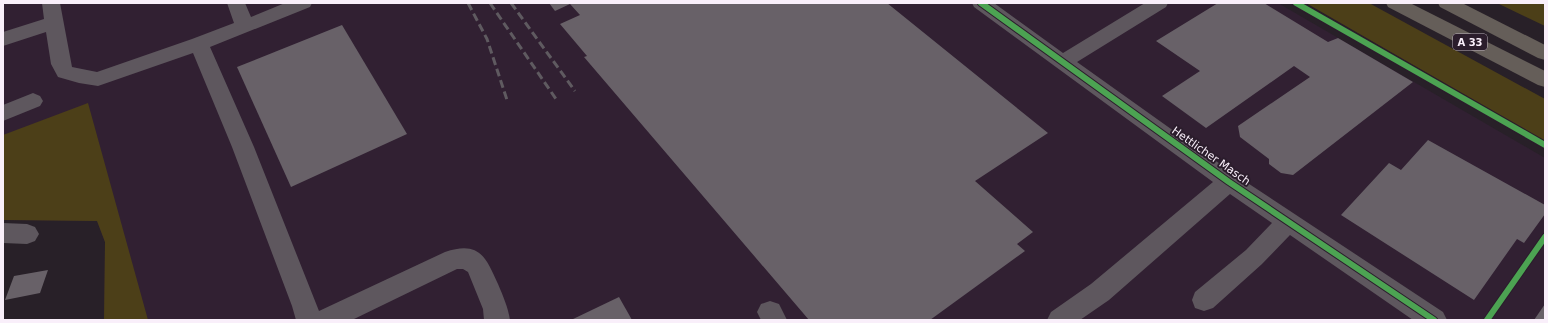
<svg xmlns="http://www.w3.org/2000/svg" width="1548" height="323" viewBox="0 0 1548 323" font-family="'DejaVu Sans',sans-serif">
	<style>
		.built { fill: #312032 }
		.green { fill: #4c3f18 }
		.building { fill: #686168 }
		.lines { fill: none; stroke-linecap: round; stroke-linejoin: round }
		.minor { fill: #5e575e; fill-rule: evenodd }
		.highway { fill: #655e59; fill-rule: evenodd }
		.rail { stroke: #5f5a60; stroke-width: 3; stroke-dasharray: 8 4; stroke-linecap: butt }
		.cycleway-casing { stroke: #2b1d2c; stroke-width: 8 }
		.cycleway { stroke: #4ca352; stroke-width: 6 }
		.labels { text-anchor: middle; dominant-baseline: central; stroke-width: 4; stroke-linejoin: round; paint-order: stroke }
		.shield { fill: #2b1d2c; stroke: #bbb0bc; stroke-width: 1 }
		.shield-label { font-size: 10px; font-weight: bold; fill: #f9effa }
		.street-label { font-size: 11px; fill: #f9effa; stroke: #2b1d2c }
	</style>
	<rect width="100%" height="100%" fill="#282028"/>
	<polygon class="built" points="3,3 1278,3 1545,158 1545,320 104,320 105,242 97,221 3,220"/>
	<g class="green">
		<polygon points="1306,3 1369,3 1545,99 1545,141"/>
		<polygon points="1497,3 1545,3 1545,26"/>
		<polygon points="88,103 148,320 104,320 105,242 97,221 3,220 3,135"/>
	</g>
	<g class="building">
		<polygon points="549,3 887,3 1048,133 975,181 1033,232 1017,244 1025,251 930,320 809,320 584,57 587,56 560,24 580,15 570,4 555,11"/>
		<polygon points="1218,3 1264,3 1328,42 1338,38 1413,82 1293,175 1281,173 1269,164 1269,159 1240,137 1238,126 1310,77 1294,66 1206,128 1162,96 1200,71 1156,41"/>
		<polygon points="342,25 407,134 291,187 237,67"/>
		<polygon points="1428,140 1545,205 1545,214 1524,243 1517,239 1474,300 1341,215 1389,163 1401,170"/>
		<polygon points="48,270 40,293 5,300 14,276"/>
		<polygon points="619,297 632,320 571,320"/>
		<polygon points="1545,304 1545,320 1534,320"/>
	</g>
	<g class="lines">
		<g class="minor">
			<path d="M 42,3 L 60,3 L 72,67 L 97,72 L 192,39 L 234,23 L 227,3 L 245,3 L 251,17 L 285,3 L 312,3 L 310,7 L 210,47 L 254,147 L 319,311 L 445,252 C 480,240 486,258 498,284 C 503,296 508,307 510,320 L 484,320 L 483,309 L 468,272 L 463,269 L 457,269 L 352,320 L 296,320 L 292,306 L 232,147 L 193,53 L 98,86 L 79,83 L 58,77 L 51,64 L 46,32 L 3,46 L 3,32 L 44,19 Z"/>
			<polygon points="972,3 994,3 1063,53 1145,3 1168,3 1166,7 1077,62 1237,176 1443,312 1447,320 1413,320 1290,235 1262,264 1213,308 1204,311 1195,308 1192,300 1195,292 1246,250 1272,223 1230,194 1109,300 1080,320 1047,320 1051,312 1091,284 1213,182 974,7"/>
			<polygon points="33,93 40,96 43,101 40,106 3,121 3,105"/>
			<polygon points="3,223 27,224 35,227 39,234 35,241 27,244 3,243"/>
			<polygon points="770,301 779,304 787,320 761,320 757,312 761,304"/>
		</g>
		<g class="highway">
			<polygon points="1386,3 1410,3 1545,71 1545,87 1538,85 1388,7"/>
			<polygon points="1438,3 1462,3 1545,45 1545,60 1538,58 1440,7"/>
		</g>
		<g class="rail">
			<polyline points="468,3 487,39 508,103"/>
			<polyline points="490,3 556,99"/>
			<polyline points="511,3 575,91"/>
		</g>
		<defs>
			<g id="cycleway">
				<polyline points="981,3 1229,182 1434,320"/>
				<polyline points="1296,3 1545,145"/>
				<polyline points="1487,320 1545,237"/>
			</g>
		</defs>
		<use href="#cycleway" class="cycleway-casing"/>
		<use href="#cycleway" class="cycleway"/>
	</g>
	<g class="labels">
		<rect class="shield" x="1453" y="34" width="34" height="16" rx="3"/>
		<g class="shield-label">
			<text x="1470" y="42">A 33</text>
		</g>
		<g class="street-label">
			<text transform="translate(1211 156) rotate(35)">Hettlicher Masch</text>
		</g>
	</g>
	<rect width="1548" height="323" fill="none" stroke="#f9effa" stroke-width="8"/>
</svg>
